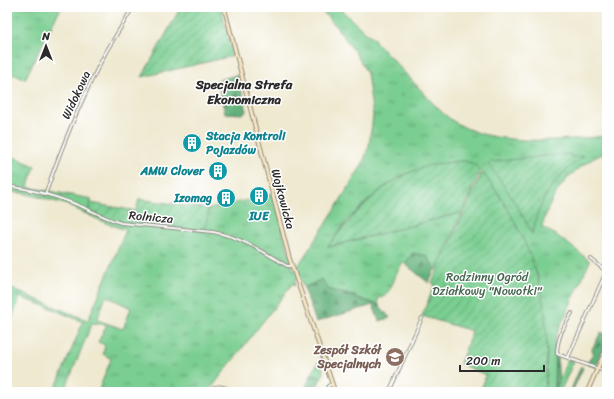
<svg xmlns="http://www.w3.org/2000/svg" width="614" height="399" viewBox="0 0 614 399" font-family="Sriracha,sans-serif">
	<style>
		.grass { fill: url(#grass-tufts); stroke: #527c5e; fill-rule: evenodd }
		.forest { fill: url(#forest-firs); stroke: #476e53 }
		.garden { fill: url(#garden-furrows); stroke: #527c5e }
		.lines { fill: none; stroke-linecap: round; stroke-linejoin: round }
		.street-casing { stroke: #8d8a7e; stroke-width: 4 }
		.secondary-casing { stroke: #8d8a7e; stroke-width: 5 }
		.street { stroke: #fff; stroke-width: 2 }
		.secondary { stroke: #f9e7c3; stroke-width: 3 }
		.labels { text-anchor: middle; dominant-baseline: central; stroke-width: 3; stroke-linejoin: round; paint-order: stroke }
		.street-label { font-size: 12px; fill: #2b2b2b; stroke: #fff }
		.culture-label { font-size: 12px; font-weight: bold; fill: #0d838f; stroke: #fff; text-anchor: end }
		.park-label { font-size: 12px; fill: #47644f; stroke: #fff }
		.education-label { font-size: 12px; font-weight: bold; fill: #785e54; stroke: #fff; text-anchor: end }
		.neighbourhood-label { font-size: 13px; font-weight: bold; fill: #2b2b2b; stroke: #fff }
	</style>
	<defs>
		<pattern id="grass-tufts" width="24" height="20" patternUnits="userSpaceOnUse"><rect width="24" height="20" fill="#7ace91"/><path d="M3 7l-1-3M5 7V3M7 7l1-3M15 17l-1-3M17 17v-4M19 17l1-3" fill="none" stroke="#64a777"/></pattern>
		<pattern id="forest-firs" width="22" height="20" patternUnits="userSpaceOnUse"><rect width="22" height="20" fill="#63b17b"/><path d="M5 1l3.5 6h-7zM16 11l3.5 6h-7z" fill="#529065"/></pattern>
		<pattern id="garden-furrows" width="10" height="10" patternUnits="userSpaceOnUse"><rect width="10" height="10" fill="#7ace91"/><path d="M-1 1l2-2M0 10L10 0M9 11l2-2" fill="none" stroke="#64a777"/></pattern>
	</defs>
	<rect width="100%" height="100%" fill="#fff"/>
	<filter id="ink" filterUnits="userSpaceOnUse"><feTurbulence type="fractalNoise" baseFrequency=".025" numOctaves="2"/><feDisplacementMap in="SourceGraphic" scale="8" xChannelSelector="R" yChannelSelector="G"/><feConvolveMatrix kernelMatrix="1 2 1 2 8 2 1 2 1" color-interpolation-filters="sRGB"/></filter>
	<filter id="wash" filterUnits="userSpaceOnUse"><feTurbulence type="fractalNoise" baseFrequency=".012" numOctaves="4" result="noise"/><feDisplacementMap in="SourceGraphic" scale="16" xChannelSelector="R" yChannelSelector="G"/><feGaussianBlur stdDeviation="0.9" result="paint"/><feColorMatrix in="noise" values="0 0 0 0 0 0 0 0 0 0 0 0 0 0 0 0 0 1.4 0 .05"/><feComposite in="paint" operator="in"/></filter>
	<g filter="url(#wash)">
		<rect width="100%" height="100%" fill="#efe9d0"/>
		<g class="grass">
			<polygon points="7,7 61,7 25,79 7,72"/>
			<path d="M 323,7 L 338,7 L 366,33 L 373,37 L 376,42 C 391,58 405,73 420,89 C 432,102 444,117 460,125 C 499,147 564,140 607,136 L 607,152 C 573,166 550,192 542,228 C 552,230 581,254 590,261 L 555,338 L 554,392 L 545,392 L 547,352 L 538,276 L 522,239 L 507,208 L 498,193 L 475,164 L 464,161 L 440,164 L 429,166 L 405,174 L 383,188 L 365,203 L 346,222 L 328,246 L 329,247 L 460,213 L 462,213 L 437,269 L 435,269 L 427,256 L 413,253 L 405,264 L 403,263 C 394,273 395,285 386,294 C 384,297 381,297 378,299 L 379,305 L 341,292 L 309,285 L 304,288 L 299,276 L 295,281 L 295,286 L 293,283 L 212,387 L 210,392 L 98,392 L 111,359 L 103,354 L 105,345 L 98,342 L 107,325 L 102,324 L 92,323 L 64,392 L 54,392 L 83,322 L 53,309 L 20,297 L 7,331 L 7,287 L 84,319 L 88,320 L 126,230 L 108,224 L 65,204 L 23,193 L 7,192 L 7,154 L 35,166 L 28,187 L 92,199 L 88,210 L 205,231 L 209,209 L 273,194 L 294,272 L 332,214 L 362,165 L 369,146 L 373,116 L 367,73 L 356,54 L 335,25 L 320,9 ZM 106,296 L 131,308 L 123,329 L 97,320 Z"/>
			<polygon points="320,359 324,373 322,377 317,375 310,377"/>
			<polygon points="568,359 574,361 560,392 556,392 557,384"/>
		</g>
		<g class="forest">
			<polygon points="237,75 247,111 242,114 225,113 217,80"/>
			<polygon points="413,253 427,256 435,269 429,283 405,264"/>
			<polygon points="322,279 328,289 379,305 390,318 379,321 373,305 316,322 304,288"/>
			<polygon points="601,332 607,335 607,342 596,367 587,364 593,353 592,349"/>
			<polygon points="555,355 557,355 559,383 557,384 556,392 554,392"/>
			<polygon points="581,366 583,368 572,392 570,392"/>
			<polygon points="317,375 322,377 314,392 304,392 310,377"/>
		</g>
		<g class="garden">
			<polygon points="181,7 221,7 233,56 142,77"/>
			<path d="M 565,154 L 570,154 L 571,157 L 584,156 C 552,179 541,196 532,234 C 520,209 505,186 488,164 L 489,162 Z"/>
			<path d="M 464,161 L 475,164 L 480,171 L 462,213 L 459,213 L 328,247 L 328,246 C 355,212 384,179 427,166 C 439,163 452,162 464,161 Z"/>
			<path d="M 482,172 C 509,204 537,260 543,301 C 548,331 547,362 545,392 L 480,392 L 486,375 L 460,364 L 472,331 L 422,316 L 435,284 L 432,283 Z"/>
			<polygon points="139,199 209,209 205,231 121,223 106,219 88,210 91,203 136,211"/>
		</g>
	</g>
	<g filter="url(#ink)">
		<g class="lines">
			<defs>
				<g id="street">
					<path d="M 7,186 C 29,189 52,195 73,203 C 89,209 103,218 121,223 L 213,232 C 241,237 264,252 287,266 L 292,266"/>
					<path d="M 45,195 C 62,146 82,97 106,52 C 115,37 124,22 133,7"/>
					<polyline points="591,259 607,272"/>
					<path d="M 572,313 C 564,326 557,338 557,354 L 607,372"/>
					<polyline points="568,358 606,272"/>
					<path d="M 208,392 C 217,382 225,388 237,392"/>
					<polyline points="325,392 328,386 332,384"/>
					<polyline points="389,392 422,318"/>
				</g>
				<g id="secondary">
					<polyline points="224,7 289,257 335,392"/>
					<polyline points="587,392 607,347"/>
				</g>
			</defs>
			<use href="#street" class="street-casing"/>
			<use href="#secondary" class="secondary-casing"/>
			<use href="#street" class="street"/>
			<use href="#secondary" class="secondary"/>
		</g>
	</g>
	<defs>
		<symbol id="building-disc" viewBox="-11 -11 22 22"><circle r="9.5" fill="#0f9aa8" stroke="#fff"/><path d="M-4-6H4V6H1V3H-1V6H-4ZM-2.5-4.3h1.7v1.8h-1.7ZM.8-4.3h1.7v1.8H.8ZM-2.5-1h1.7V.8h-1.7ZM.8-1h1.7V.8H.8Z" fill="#fff"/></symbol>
		<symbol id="school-disc" viewBox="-11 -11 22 22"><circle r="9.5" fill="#8d6e63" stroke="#fff"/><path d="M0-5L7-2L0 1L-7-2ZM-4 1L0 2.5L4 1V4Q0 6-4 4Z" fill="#fff"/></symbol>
	</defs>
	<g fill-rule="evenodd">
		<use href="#building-disc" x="181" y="132" width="22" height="22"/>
		<use href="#building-disc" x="207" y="160" width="22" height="22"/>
		<use href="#building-disc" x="248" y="185" width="22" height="22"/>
		<use href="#building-disc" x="215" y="187" width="22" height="22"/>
		<use href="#school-disc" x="384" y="346" width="22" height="22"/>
	</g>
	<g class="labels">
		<g class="street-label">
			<text transform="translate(76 95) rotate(-65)">Widokowa</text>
			<text transform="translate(283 199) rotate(75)">Wojkowicka</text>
			<text transform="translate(151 217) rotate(5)">Rolnicza</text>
		</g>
		<g class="culture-label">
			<text x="206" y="136" text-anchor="start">Stacja Kontroli<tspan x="206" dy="14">Pojazdów</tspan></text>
			<text x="204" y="171">AMW Clover</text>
			<text x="212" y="198">Izomag</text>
			<text x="259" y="216" text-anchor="middle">IUE</text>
		</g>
		<g class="park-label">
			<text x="487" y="277">Rodzinny Ogród<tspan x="487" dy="14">Działkowy "Nowotki"</tspan></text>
		</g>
		<g class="education-label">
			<text x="381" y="350">Zespół Szkół<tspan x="381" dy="14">Specjalnych</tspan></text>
		</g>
		<g class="neighbourhood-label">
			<text x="244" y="84">Specjalna Strefa<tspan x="244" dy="15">Ekonomiczna</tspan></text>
		</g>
	</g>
	<rect width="614" height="399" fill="none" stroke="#fff" stroke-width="24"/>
	<g transform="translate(46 46)" stroke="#ffffff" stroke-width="3" paint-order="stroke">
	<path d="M0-3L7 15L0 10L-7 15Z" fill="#2b2b2b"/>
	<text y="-6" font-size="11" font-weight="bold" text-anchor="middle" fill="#2b2b2b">N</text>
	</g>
	<path d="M460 365v6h84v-6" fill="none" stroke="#2b2b2b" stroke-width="2"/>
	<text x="466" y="365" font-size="12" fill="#2b2b2b" stroke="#ffffff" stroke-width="3" paint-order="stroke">200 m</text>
</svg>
